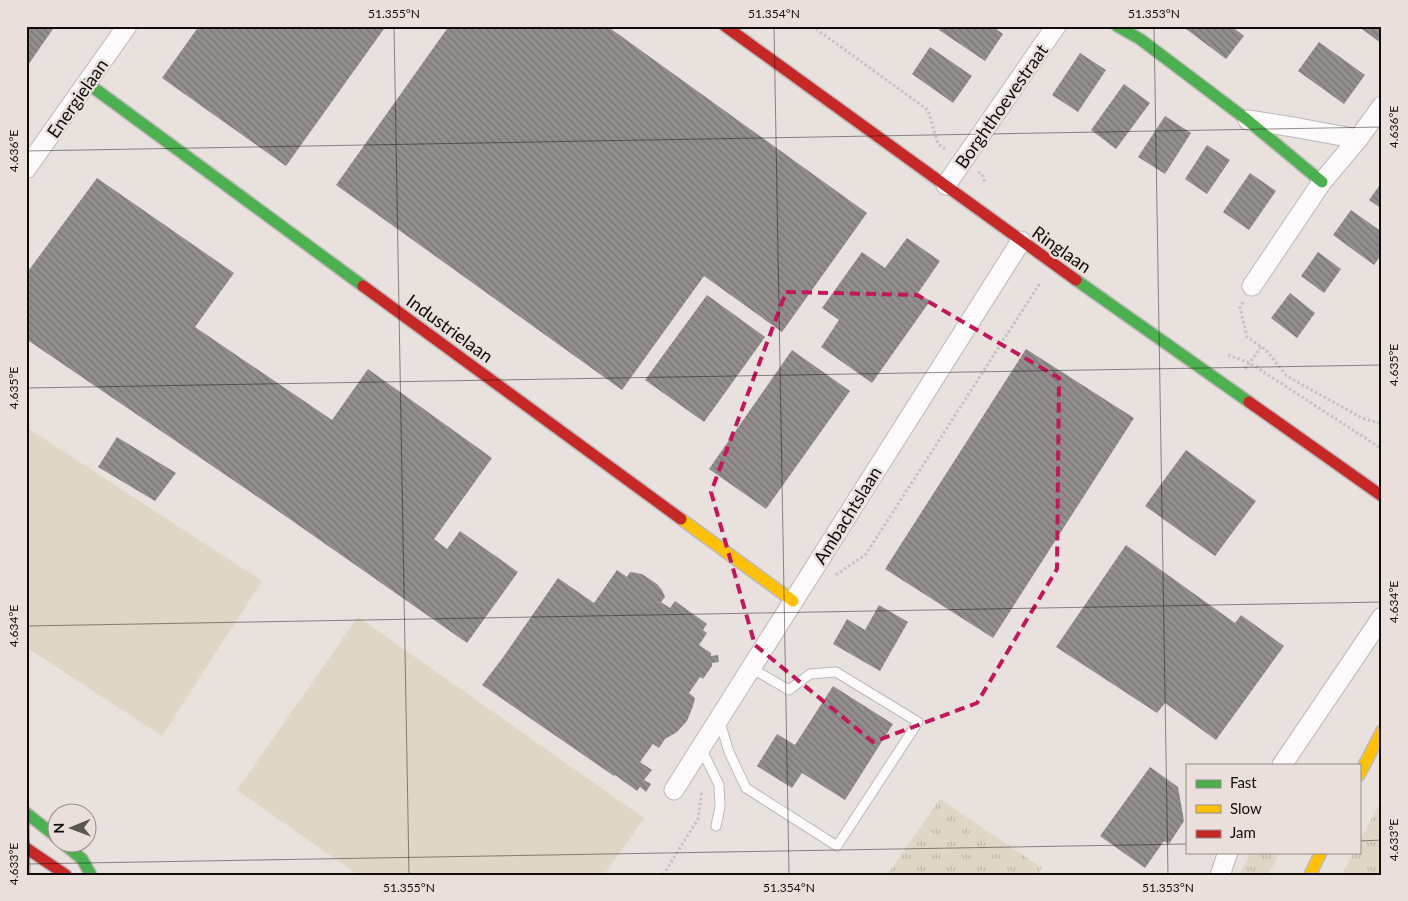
<svg xmlns="http://www.w3.org/2000/svg" width="1408" height="901" viewBox="0 0 1408 901" font-family="Lato,sans-serif">
	<style>
		.grass { fill: url(#grass-tufts) }
		.green { fill: #e0d6c5 }
		.building { fill: url(#building-back-hatch) }
		.lines { fill: none; stroke-linecap: round; stroke-linejoin: round }
		.lane-casing { stroke: #beb9b7; stroke-width: 11 }
		.street-casing { stroke: #beb9b7; stroke-width: 21 }
		.fast-casing { stroke: #beb9b7; stroke-width: 14 }
		.slow-casing { stroke: #beb9b7; stroke-width: 14 }
		.jam-casing { stroke: #beb9b7; stroke-width: 14 }
		.path { stroke: #c5c3c2; stroke-width: 3; stroke-dasharray: 2.5 2.5; stroke-linecap: butt }
		.lane { stroke: #fcfafa; stroke-width: 9 }
		.street { stroke: #fcfafa; stroke-width: 19 }
		.fast { stroke: #4caf50; stroke-width: 11 }
		.slow { stroke: #ffc107; stroke-width: 11 }
		.jam { stroke: #c62828; stroke-width: 11 }
		.marked { fill: none; stroke: #c2185b; stroke-width: 4; stroke-dasharray: 10 6; stroke-linejoin: round }
		.ticks { fill: none; stroke: #100c0b; stroke-width: 1; stroke-opacity: 0.45 }
		.labels { text-anchor: middle; dominant-baseline: central; stroke-width: 5; stroke-linejoin: round; paint-order: stroke }
		.street-label { font-size: 18px; fill: #100c0b; stroke: #ebdfdb }
		.neatline { fill: none; stroke: #100c0b; stroke-width: 2 }
		.ticks-label { font-size: 12px; text-anchor: middle; fill: #100c0b }
	</style>
	<defs>
		<pattern id="grass-tufts" width="24" height="20" patternUnits="userSpaceOnUse" patternTransform="scale(1.25)"><rect width="24" height="20" fill="#e0d6c5"/><path d="M3 7l-1-3M5 7V3M7 7l1-3M15 17l-1-3M17 17v-4M19 17l1-3" fill="none" stroke="#bfb6a8"/></pattern>
		<pattern id="building-back-hatch" width="6" height="6" patternUnits="userSpaceOnUse" patternTransform="scale(1.25)"><rect width="6" height="6" fill="#948f8e"/><path d="M-1 5l2 2M0 0l6 6M5-1l2 2" fill="none" stroke="#777372"/></pattern>
	</defs>
	<rect width="100%" height="100%" fill="#e8e1de"/>
	<g class="grass">
		<polygon points="940,799 1042,868 1037,875 887,875"/>
		<polygon points="1382,799 1382,875 1342,875 1354,852 1359,852 1359,842"/>
		<polygon points="1251,852 1280,852 1268,875 1239,875"/>
	</g>
	<g class="green">
		<polygon points="26,427 262,581 162,736 26,647"/>
		<polygon points="358,617 644,818 604,875 358,875 237,790"/>
	</g>
	<g class="building">
		<polygon points="26,26 55,26 26,68"/>
		<polygon points="199,26 386,26 286,166 162,78"/>
		<polygon points="449,26 607,26 867,213 782,332 704,276 622,390 336,185"/>
		<polygon points="941,26 992,26 1003,34 985,61 939,30"/>
		<polygon points="1182,26 1231,26 1244,36 1226,59"/>
		<polygon points="1358,26 1382,26 1382,44"/>
		<polygon points="1319,42 1365,75 1344,104 1298,71"/>
		<polygon points="930,47 972,76 953,103 912,74"/>
		<polygon points="1080,53 1106,70 1078,112 1052,95"/>
		<polygon points="1124,84 1150,103 1116,149 1091,130"/>
		<polygon points="1165,116 1191,133 1165,174 1138,157"/>
		<polygon points="1207,145 1230,160 1207,194 1185,179"/>
		<polygon points="1250,173 1276,191 1249,230 1223,212"/>
		<polygon points="97,178 234,273 195,327 332,420 368,369 492,458 434,539 447,549 460,531 518,572 467,643 271,506 26,339 26,274"/>
		<polygon points="1382,182 1382,209 1369,200"/>
		<polygon points="1351,210 1382,232 1382,254 1374,265 1333,235"/>
		<polygon points="907,238 940,261 918,293 930,301 872,383 821,347 839,320 822,308 862,252 885,268"/>
		<polygon points="1318,252 1341,269 1324,293 1301,276"/>
		<polygon points="1290,293 1315,313 1297,338 1271,318"/>
		<polygon points="707,295 765,337 704,422 645,380"/>
		<polygon points="1026,349 1134,418 993,638 885,569"/>
		<polygon points="792,350 850,391 766,509 709,469"/>
		<polygon points="117,437 176,473 155,501 98,467"/>
		<polygon points="1186,450 1256,501 1215,556 1145,506"/>
		<polygon points="1126,545 1235,623 1241,615 1284,646 1216,740 1165,703 1157,713 1056,647"/>
		<polygon points="617,570 627,577 630,572 642,574 657,584 662,590 665,597 661,602 670,608 675,601 707,624 703,630 707,633 699,645 711,653 711,656 718,655 719,662 712,663 712,666 703,679 700,677 689,693 695,698 693,706 687,721 677,732 665,739 659,748 653,744 640,762 652,770 644,780 651,784 646,792 640,787 637,791 615,775 614,776 482,685 504,656 558,578 594,603"/>
		<polygon points="879,605 908,622 880,671 833,644 847,619 865,630"/>
		<polygon points="833,686 893,724 845,800 802,773 792,788 757,766 777,734 795,745"/>
		<polygon points="1150,767 1178,787 1184,821 1169,844 1164,841 1145,868 1100,836"/>
	</g>
	<g class="lines">
		<defs>
			<g id="lane">
				<polyline points="719,719 729,752 746,788 837,846 918,722 836,672 810,674 789,690 751,668"/>
				<polyline points="701,748 719,785 720,807 716,826"/>
			</g>
			<g id="street">
				<polyline points="1248,120 1293,127 1358,139"/>
				<polyline points="26,169 127,26"/>
				<polyline points="946,185 1056,26"/>
				<polyline points="1252,286 1322,182 1358,139 1382,106"/>
				<polyline points="1282,765 1382,617"/>
				<polyline points="674,790 1021,241"/>
				<polyline points="1220,875 1228,852"/>
			</g>
			<g id="fast">
				<polyline points="1117,26 1140,39 1246,119 1322,182"/>
				<polyline points="87,83 363,286"/>
				<polyline points="1076,280 1249,402"/>
				<polyline points="26,813 58,838"/>
				<polyline points="64,844 82,859 91,875"/>
			</g>
			<g id="slow">
				<polyline points="681,519 793,601"/>
				<polyline points="1359,775 1382,731"/>
				<polyline points="1310,875 1321,852"/>
			</g>
			<g id="jam">
				<polyline points="725,26 1076,280"/>
				<polyline points="363,286 681,519"/>
				<polyline points="1249,402 1382,496"/>
				<polyline points="26,848 66,875"/>
			</g>
		</defs>
		<use href="#lane" class="lane-casing"/>
		<use href="#street" class="street-casing"/>
		<use href="#fast" class="fast-casing"/>
		<use href="#slow" class="slow-casing"/>
		<use href="#jam" class="jam-casing"/>
		<g class="path">
			<polyline points="812,26 928,110 938,144 946,150"/>
			<polyline points="978,172 982,174 985,183"/>
			<polyline points="1243,302 1240,308 1247,337 1266,350 1286,375 1292,379 1362,418 1382,424"/>
			<polyline points="1228,355 1250,363 1382,449"/>
			<polyline points="1245,369 1261,347"/>
			<polyline points="836,575 866,554 1040,283"/>
			<polyline points="663,875 698,819 702,791"/>
		</g>
		<use href="#lane" class="lane"/>
		<use href="#street" class="street"/>
		<use href="#fast" class="fast"/>
		<use href="#slow" class="slow"/>
		<use href="#jam" class="jam"/>
	</g>
	<path class="marked" d="M 786,292 L 917,295 L 1059,378 L 1057,569 L 977,703 L 873,742 L 755,645 L 711,492 Z"/>
	<path class="ticks" d="M 394,26 L 409,875M 774,26 L 789,875M 1154,26 L 1168,875M 26,151 L 1382,127M 26,388 L 1382,365M 26,626 L 1382,602M 26,678 L 30,875M 1359,841 L 1382,840M 26,864 L 1187,844"/>
	<g class="labels">
		<g class="street-label">
			<text transform="translate(77 98) rotate(-55)">Energielaan</text>
			<text transform="translate(1001 106) rotate(-55)">Borghthoevestraat</text>
			<text transform="translate(1062 249) rotate(35)">Ringlaan</text>
			<text transform="translate(450 328) rotate(36)">Industrielaan</text>
			<text transform="translate(847 515) rotate(-58)">Ambachtslaan</text>
		</g>
	</g>
	<rect width="1408" height="901" fill="none" stroke="#ebdfdb" stroke-width="55"/>
	<rect x="1186" y="764" width="175" height="90" fill="#ebdfdb" stroke="#938b88"/>
	<rect x="1196" y="780" width="25" height="8" fill="#4caf50" stroke="#938b88"/>
	<text x="1230" y="788" font-size="15" fill="#100c0b">Fast</text>
	<rect x="1196" y="805" width="25" height="8" fill="#ffc107" stroke="#938b88"/>
	<text x="1230" y="814" font-size="15" fill="#100c0b">Slow</text>
	<rect x="1196" y="830" width="25" height="8" fill="#c62828" stroke="#938b88"/>
	<text x="1230" y="838" font-size="15" fill="#100c0b">Jam</text>
	<g transform="translate(72 828) rotate(269)"><circle r="24" fill="#ebdfdb" stroke="#938b88"/>
	<path d="M0-4L9 19L0 12L-9 19Z" fill="#5c5755"/>
	<text y="-8" font-size="14" font-weight="bold" text-anchor="middle" fill="#100c0b">N</text>
	</g>
	<rect x="28" y="28" width="1352" height="846" class="neatline"/>
	<g class="ticks-label">
		<text x="394" y="18">51.355°N</text>
		<text x="774" y="18">51.354°N</text>
		<text x="1154" y="18">51.353°N</text>
		<text transform="translate(1394 127) rotate(-90)" y="4">4.636°E</text>
		<text transform="translate(14 151) rotate(-90)" y="4">4.636°E</text>
		<text transform="translate(1394 365) rotate(-90)" y="4">4.635°E</text>
		<text transform="translate(14 388) rotate(-90)" y="4">4.635°E</text>
		<text transform="translate(1394 602) rotate(-90)" y="4">4.634°E</text>
		<text transform="translate(14 626) rotate(-90)" y="4">4.634°E</text>
		<text transform="translate(1394 840) rotate(-90)" y="4">4.633°E</text>
		<text transform="translate(14 864) rotate(-90)" y="4">4.633°E</text>
		<text x="409" y="892">51.355°N</text>
		<text x="789" y="892">51.354°N</text>
		<text x="1168" y="892">51.353°N</text>
	</g>
</svg>
